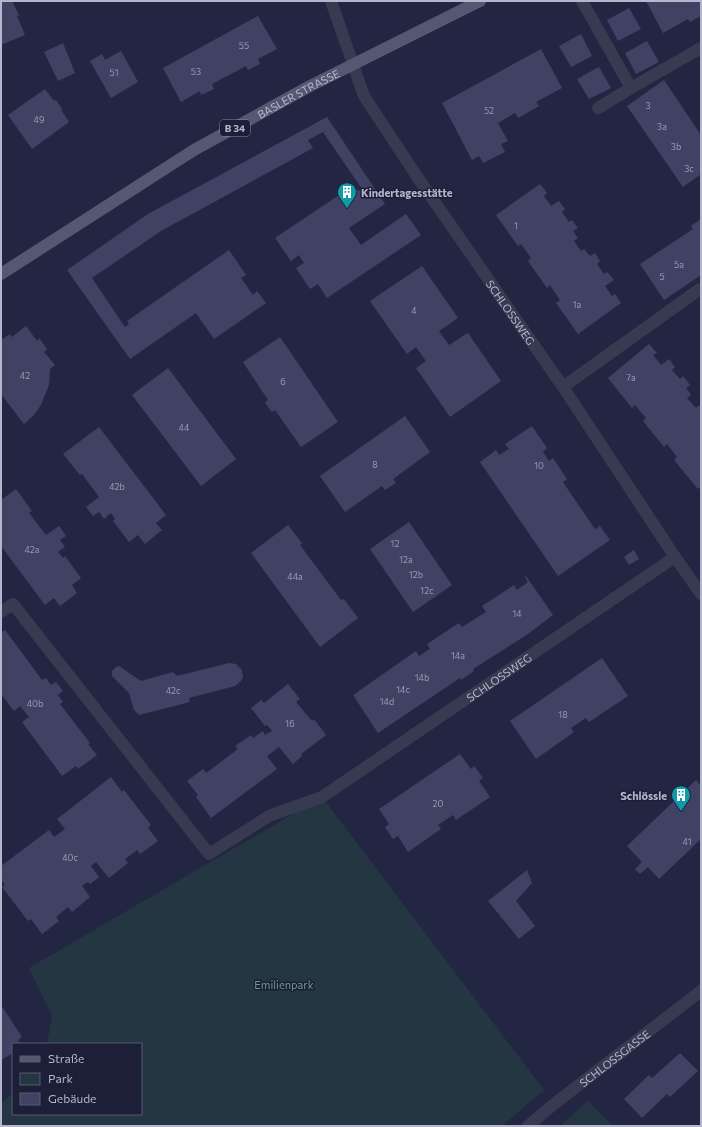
<svg xmlns="http://www.w3.org/2000/svg" width="702" height="1127" viewBox="0 0 702 1127" font-family="Commissioner,sans-serif">
	<style>
		.green { fill: #253643 }
		.building { fill: #404263 }
		.lines { fill: none; stroke-linecap: round; stroke-linejoin: round }
		.minor { stroke: #383a52; stroke-width: 12 }
		.major { stroke: #565872; stroke-width: 12 }
		.labels { text-anchor: middle; dominant-baseline: central; stroke-width: 3; stroke-linejoin: round; paint-order: stroke }
		.number-label { font-size: 9px; fill: #9899b2 }
		.shield { fill: #1d1e37; stroke: #87889f; stroke-width: 1 }
		.shield-label { font-size: 10px; font-weight: bold; fill: #b5b6cc }
		.street-label { font-size: 11px; fill: #b5b6cc; stroke: #1d1e37 }
		.poi-label { font-size: 11px; font-weight: bold; fill: #b5b6cc; stroke: #1d1e37; text-anchor: start }
		.park-label { font-size: 11px; fill: #6a9f88; stroke: #1d1e37 }
	</style>
	<rect width="100%" height="100%" fill="#232643"/>
	<g class="green">
		<polygon points="322,797 544,1090 502,1126 1,1126 1,1103 13,1093 13,1114 141,1114 141,1044 47,1044 52,1016 29,968"/>
		<polygon points="588,1101 613,1126 560,1126"/>
	</g>
	<g class="building">
		<polygon points="1,1 12,1 19,15 17,16 25,35 1,45"/>
		<polygon points="646,1 701,1 701,16 690,22 688,19 663,33"/>
		<polygon points="629,8 641,29 618,41 607,20"/>
		<polygon points="258,16 277,49 258,59 260,64 248,70 246,66 212,84 214,89 201,95 200,91 181,102 163,68"/>
		<polygon points="581,34 592,56 571,67 559,46"/>
		<polygon points="647,41 659,62 636,74 625,53"/>
		<polygon points="63,43 75,73 58,81 44,52"/>
		<polygon points="541,49 562,88 536,102 539,106 518,118 515,113 498,123 508,141 501,144 505,152 483,163 479,156 472,160 442,103"/>
		<polygon points="121,51 138,82 111,98 90,61 102,54 105,60"/>
		<polygon points="599,67 611,88 589,99 577,79"/>
		<polygon points="664,80 701,135 701,174 683,187 627,106"/>
		<polygon points="45,89 54,101 56,100 62,109 61,110 69,122 32,149 8,115"/>
		<polygon points="327,117 385,204 349,228 361,245 406,214 421,235 327,298 318,284 310,289 296,268 304,263 299,255 291,261 275,238 354,185 358,191 362,189 323,132 308,140 313,148 161,231 92,278 125,327 129,324 127,321 229,250 246,275 241,278 253,295 257,291 266,303 214,339 196,313 130,359 67,270 148,214"/>
		<polygon points="540,184 547,193 544,196 551,206 559,201 565,209 562,212 569,222 572,220 578,228 573,231 578,238 574,241 581,251 584,249 590,256 595,253 600,261 597,264 604,274 607,272 614,280 605,286 612,296 615,294 621,303 578,334 556,303 560,300 550,285 547,288 528,261 531,258 521,244 518,246 496,215"/>
		<polygon points="701,219 701,275 664,300 640,264 693,229 691,226"/>
		<polygon points="422,266 458,318 439,331 449,345 468,333 501,381 450,417 416,368 426,361 416,347 407,354 370,301"/>
		<polygon points="26,326 37,341 39,338 47,349 44,352 55,365 50,369 49,385 41,405 33,416 24,424 1,394 1,340 10,334 12,337"/>
		<polygon points="280,337 338,422 301,447 275,410 272,412 265,403 268,400 243,362"/>
		<polygon points="649,344 657,353 653,355 661,365 669,359 675,367 672,370 680,379 683,376 690,385 686,388 691,395 687,398 696,408 699,405 701,407 701,487 698,489 674,460 677,457 667,444 664,447 643,421 646,418 635,405 632,408 608,378"/>
		<polygon points="168,368 236,459 201,486 132,395"/>
		<polygon points="405,416 430,452 393,479 396,483 385,490 382,486 345,512 320,476"/>
		<polygon points="532,426 547,448 543,452 549,461 553,458 567,479 563,482 571,494 595,529 600,526 610,540 558,576 480,462 496,450 499,455 509,449 505,444"/>
		<polygon points="99,427 166,515 156,523 162,530 145,544 138,535 129,542 113,521 115,519 111,513 104,519 99,512 93,516 86,507 99,497 82,474 80,475 63,454"/>
		<polygon points="16,489 32,511 29,513 46,535 59,526 66,536 60,540 65,547 58,552 63,558 65,556 81,578 72,585 77,593 60,606 54,598 45,605 1,546 1,500"/>
		<polygon points="409,522 452,585 413,612 370,549"/>
		<polygon points="288,525 302,543 300,545 341,600 344,599 358,618 320,647 251,553"/>
		<polygon points="634,550 639,559 629,565 624,557"/>
		<polygon points="526,576 553,615 528,634 473,669 474,671 461,680 460,678 378,733 353,695 416,651 419,656 430,649 427,644 459,623 462,627 486,612 482,606 514,585 517,590 528,582 525,577"/>
		<polygon points="5,630 42,680 46,678 51,685 56,682 63,691 58,695 63,702 60,704 90,743 88,744 97,755 78,769 76,766 62,776 22,722 29,717 20,706 14,711 1,694 1,633"/>
		<polygon points="602,658 628,696 589,722 586,718 571,728 574,732 536,759 510,721"/>
		<polygon points="229,663 236,664 242,670 243,677 241,681 235,686 189,698 190,702 139,715 134,710 129,693 112,676 112,671 116,667 119,666 141,681 173,672 177,676"/>
		<polygon points="288,684 300,699 296,702 312,721 314,719 326,735 301,754 302,756 293,764 279,747 267,756 277,769 211,818 196,797 198,795 187,781 203,769 206,773 238,749 235,746 251,735 253,738 263,731 265,735 272,731 267,725 265,726 251,708 261,700 264,703"/>
		<polygon points="460,754 471,769 474,766 483,778 479,781 490,797 456,820 453,815 438,825 441,829 408,852 398,836 393,839 385,827 389,824 379,809"/>
		<polygon points="111,777 122,792 124,790 151,825 148,828 158,841 140,854 137,850 125,859 128,863 109,878 96,862 91,866 99,877 90,884 88,882 82,886 90,897 72,912 68,907 56,917 59,921 42,934 31,919 28,921 2,887 5,885 1,879 1,866 49,830 54,837 65,829 57,819"/>
		<polygon points="696,780 701,786 701,839 659,879 648,867 640,874 635,869 642,862 627,846"/>
		<polygon points="527,870 532,883 516,901 535,926 519,939 488,901"/>
		<polygon points="1,1005 22,1037 18,1040 21,1044 13,1044 13,1053 1,1060"/>
		<polygon points="680,1053 698,1071 670,1097 667,1094 642,1118 624,1099 649,1075 652,1078"/>
	</g>
	<g class="lines">
		<g class="minor">
			<path id="s1" d="M 331,1 L 364,96 L 416,175 L 563,387 L 675,557 L 701,594"/>
			<polyline points="582,1 631,88 701,48"/>
			<polyline points="598,108 631,88"/>
			<polyline points="563,387 700,289"/>
			<path id="s2" d="M 1,612 L 13,604 L 209,854 L 269,816 L 322,797 L 675,557"/>
			<path id="s3" d="M 528,1126 L 554,1104 L 701,991"/>
		</g>
		<path class="major" id="s4" d="M 1,274 L 194,150 L 310,86 L 480,1"/>
	</g>
	<defs>
		<symbol id="building-pin" viewBox="-11 -11 22 30"><path d="M0 17L-7.5 6A9.5 9.5 0 1 1 7.5 6Z" fill="#0f9aa8" stroke="#1d1e37"/><path d="M-4-6H4V6H1V3H-1V6H-4ZM-2.5-4.3h1.7v1.8h-1.7ZM.8-4.3h1.7v1.8H.8ZM-2.5-1h1.7V.8h-1.7ZM.8-1h1.7V.8H.8Z" fill="#fff"/></symbol>
	</defs>
	<g fill-rule="evenodd">
		<use href="#building-pin" x="336" y="181" width="22" height="30"/>
		<use href="#building-pin" x="670" y="784" width="22" height="30"/>
	</g>
	<g class="labels">
		<g class="number-label">
			<text x="244" y="45">55</text>
			<text x="196" y="71">53</text>
			<text x="114" y="72">51</text>
			<text x="648" y="105">3</text>
			<text x="489" y="110">52</text>
			<text x="39" y="119">49</text>
			<text x="662" y="126">3a</text>
			<text x="676" y="146">3b</text>
			<text x="689" y="168">3c</text>
			<text x="516" y="225">1</text>
			<text x="679" y="264">5a</text>
			<text x="662" y="276">5</text>
			<text x="577" y="304">1a</text>
			<text x="414" y="310">4</text>
			<text x="25" y="375">42</text>
			<text x="631" y="377">7a</text>
			<text x="283" y="381">6</text>
			<text x="184" y="427">44</text>
			<text x="375" y="464">8</text>
			<text x="539" y="465">10</text>
			<text x="117" y="486">42b</text>
			<text x="395" y="543">12</text>
			<text x="32" y="549">42a</text>
			<text x="406" y="559">12a</text>
			<text x="416" y="574">12b</text>
			<text x="295" y="576">44a</text>
			<text x="427" y="590">12c</text>
			<text x="517" y="613">14</text>
			<text x="458" y="655">14a</text>
			<text x="422" y="677">14b</text>
			<text x="403" y="689">14c</text>
			<text x="173" y="690">42c</text>
			<text x="387" y="701">14d</text>
			<text x="35" y="703">40b</text>
			<text x="563" y="714">18</text>
			<text x="290" y="723">16</text>
			<text x="438" y="803">20</text>
			<text x="687" y="841">41</text>
			<text x="70" y="857">40c</text>
		</g>
		<rect class="shield" x="220" y="120" width="30" height="16" rx="3"/>
		<g class="shield-label">
			<text x="235" y="128">B 34</text>
		</g>
		<g class="street-label">
			<text stroke="none"><textPath href="#s4" startOffset="348">BASLER STRASSE</textPath></text>
			<text stroke="none"><textPath href="#s1" startOffset="362">SCHLOSSWEG</textPath></text>
			<text stroke="none"><textPath href="#s2" startOffset="673">SCHLOSSWEG</textPath></text>
			<text stroke="none"><textPath href="#s3" startOffset="110">SCHLOSSGASSE</textPath></text>
		</g>
		<g class="poi-label">
			<text x="361" y="192">Kindertagesstätte</text>
			<text x="667" y="795" text-anchor="end">Schlössle</text>
		</g>
		<g class="park-label">
			<text x="284" y="984">Emilienpark</text>
		</g>
	</g>
	<rect width="702" height="1127" fill="none" stroke="#b5b6cc" stroke-width="4"/>
	<rect x="12" y="1043" width="130" height="72" fill="#1d1e37" stroke="#5a5b73"/>
	<rect x="20" y="1056" width="20" height="6" fill="#565872" stroke="#5a5b73"/>
	<text x="48" y="1063" font-size="12" fill="#b5b6cc">Straße</text>
	<rect x="20" y="1073" width="20" height="12" fill="#253643" stroke="#5a5b73"/>
	<text x="48" y="1083" font-size="12" fill="#b5b6cc">Park</text>
	<rect x="20" y="1093" width="20" height="12" fill="#404263" stroke="#5a5b73"/>
	<text x="48" y="1103" font-size="12" fill="#b5b6cc">Gebäude</text>
</svg>
